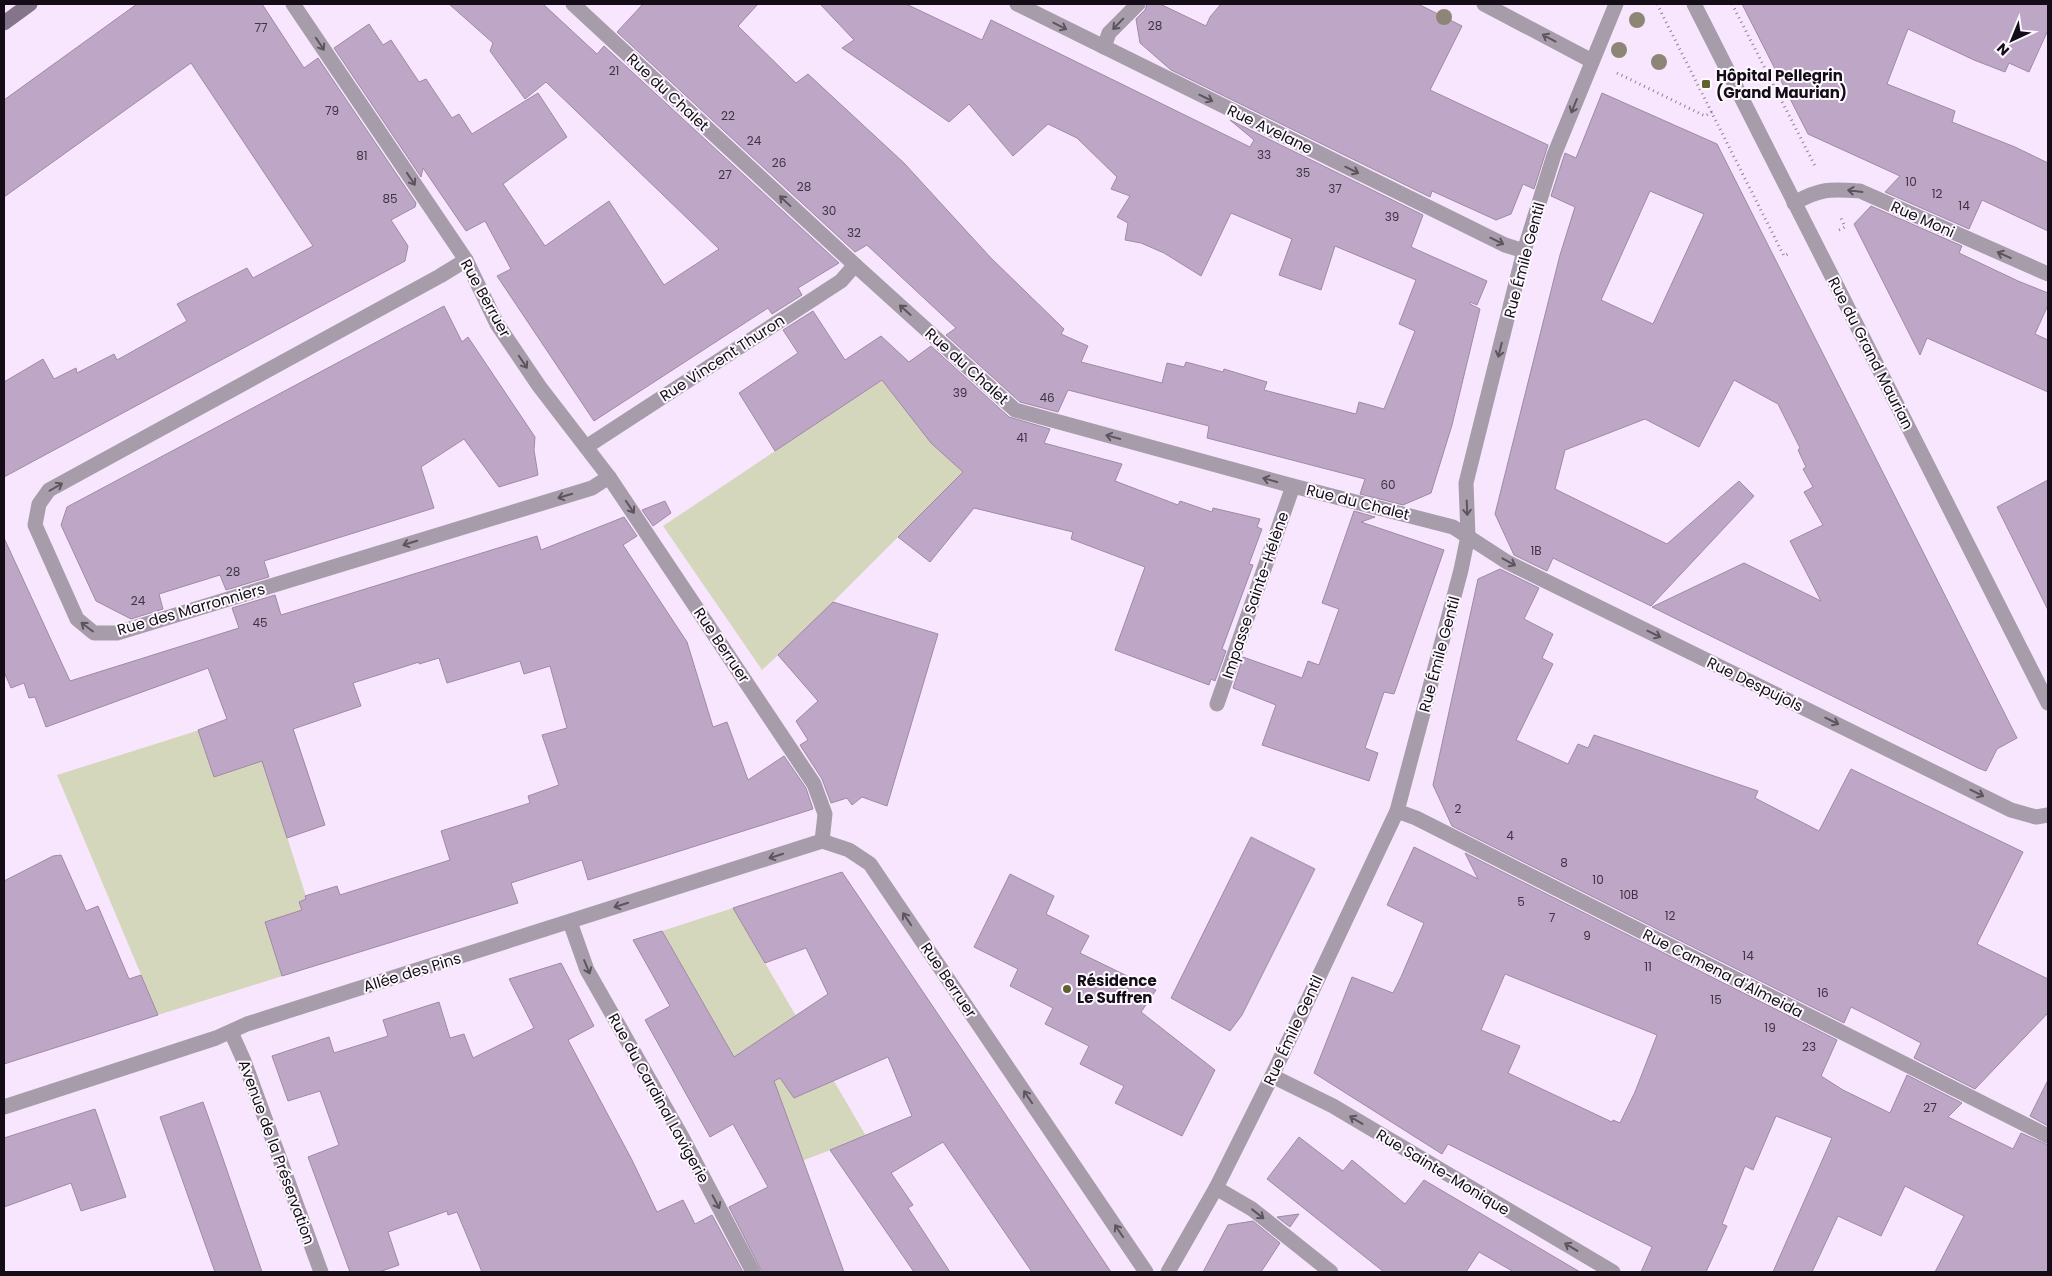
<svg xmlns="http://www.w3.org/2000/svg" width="2052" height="1276" viewBox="0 0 2052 1276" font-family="Poppins,sans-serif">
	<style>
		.green { fill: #d5d7bc }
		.building { fill: #bea6c6; stroke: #9f8aa6; fill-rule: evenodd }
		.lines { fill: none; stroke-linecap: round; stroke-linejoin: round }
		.path { stroke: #8e8192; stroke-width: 3; stroke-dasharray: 1 4; stroke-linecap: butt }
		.minor { stroke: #a79caa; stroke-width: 15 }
		.tertiary { stroke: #a79caa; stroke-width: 15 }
		.secondary { stroke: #84758a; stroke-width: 15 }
		.tree { fill: #8d8575 }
		.oneway { stroke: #5e5460 }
		.poi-dot { fill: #5f622f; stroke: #fdf9ff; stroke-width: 2 }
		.labels { text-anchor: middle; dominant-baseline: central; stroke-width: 4; stroke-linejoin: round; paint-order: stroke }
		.number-label { font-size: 12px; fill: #3e3343 }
		.poi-label { font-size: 15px; font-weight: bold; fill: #140d17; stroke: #fdf9ff; text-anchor: start }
		.street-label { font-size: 15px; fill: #140d17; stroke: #fdf9ff }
	</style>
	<rect width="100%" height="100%" fill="#f8e6fe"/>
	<g class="green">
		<polygon points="919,355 1001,432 956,505 938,497 801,634 762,670 663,526"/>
		<polygon points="285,703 313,787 275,799 327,962 158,1015 57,775"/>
		<polygon points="733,908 866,1136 792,1165 662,931"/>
	</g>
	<g class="building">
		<polygon points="137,4 262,4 304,68 318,58 416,203 415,207 391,220 408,246 405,261 4,477 4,382 43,359 54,379 76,368 77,373 114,354 117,360 187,321 177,304 247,268 253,278 313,246 191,63 4,197 4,100"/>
		<polygon points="449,4 543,4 597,54 604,46 839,263 798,288 802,295 772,314 768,308 594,421 497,276 511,269 485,221 466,231 423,168 421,177 334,48 369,24 383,45 391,40 419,82 426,79 452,118 459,114 472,134 538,93 567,137 503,184 545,246 609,201 664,285 719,249 546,82 525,99 490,51 493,43"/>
		<polygon points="643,4 758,4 738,26 796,83 808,74 904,163 991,258 1064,329 1061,334 1088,346 1081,362 1162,383 1167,363 1184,367 1186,362 1223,372 1224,369 1267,382 1264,390 1356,414 1359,402 1384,409 1415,331 1399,324 1416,280 1335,246 1321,290 1279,275 1292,239 1231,213 1201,276 1164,253 1141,243 1125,240 1128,223 1117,217 1130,196 1111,189 1117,177 1077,138 1048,124 1013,156 969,104 949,122 842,48 854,40 820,4 906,4 982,40 991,20 1250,147 1254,140 1230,120 1423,215 1411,247 1487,281 1477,305 1470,302 1470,304 1480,309 1452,425 1431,493 1403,505 1360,494 1365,479 1207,438 1209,426 1068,390 1058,412 1020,402 946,335 956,328 867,245 855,252 617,32"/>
		<polygon points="1147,4 1160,4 1206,26 1210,17 1221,4 1418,4 1462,26 1430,90 1548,145 1534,189 1523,184 1511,214 1496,220 1432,191 1430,197 1171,70 1140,43 1136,19 1145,10"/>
		<polygon points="1742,4 2048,4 2048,30 2029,72 2009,63 2005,72 1974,60 1908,29 1887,84 1955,111 1952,122 2015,147 2048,163 2048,231 1982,200 1969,229 1885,192 1900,176 1808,134"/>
		<path d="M 1602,93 L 1717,144 L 2017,738 L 1997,749 L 1986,771 L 1978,768 L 1652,607 L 1744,563 L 1821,601 L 1790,541 L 1823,525 L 1804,492 L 1813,487 L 1803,469 L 1806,467 L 1798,450 L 1800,448 L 1778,404 L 1734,380 L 1699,447 L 1645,419 L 1565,450 L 1555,489 L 1667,544 L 1739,481 L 1754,496 L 1651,606 L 1553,558 L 1547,571 L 1514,555 L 1495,514 L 1560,255 L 1575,207 L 1551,196 L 1565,153 L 1576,158 ZM 1650,191 L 1704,214 L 1653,324 L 1601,300 Z"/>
		<polygon points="1871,206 1962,246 1959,253 2018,281 2048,293 2048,305 2035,334 2048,340 2048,392 1927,338 1920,355 1854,224"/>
		<polygon points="444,306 462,342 468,337 535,437 534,450 538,475 499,487 464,439 421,467 434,508 264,561 269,577 226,590 220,575 159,594 163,609 131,619 96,601 61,525 67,507"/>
		<polygon points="813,311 845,360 881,336 909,362 931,346 1009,417 1050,429 1044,443 1122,464 1115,481 1178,505 1180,501 1212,512 1213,508 1260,519 1257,527 1262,529 1249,564 1253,565 1222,649 1226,651 1215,681 1211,679 1209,685 1115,650 1145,567 1071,539 1073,532 974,508 930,562 898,537 963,472 931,443 882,380 775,451 739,393 798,353 783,330"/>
		<polygon points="2048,480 2048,610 1997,507"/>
		<polygon points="665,501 671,513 653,526 642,510"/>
		<polygon points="1354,511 1375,517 1361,522 1444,550 1394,694 1384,692 1365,748 1378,753 1369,781 1262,745 1276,705 1233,688 1243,657 1302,678 1308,661 1319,665 1339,609 1322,603"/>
		<polygon points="624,517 637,536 623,545 687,642 713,727 727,722 748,780 784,756 806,788 813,809 588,880 582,860 511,883 518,903 282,976 265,922 302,910 299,902 306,899 305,896 337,886 340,895 450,860 441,831 530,803 528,796 559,785 542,735 567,728 550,666 524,674 520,661 447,683 439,658 419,664 419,662 353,683 361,706 293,729 325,825 287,838 262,761 214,777 198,730 227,719 208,668 46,727 35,697 29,698 24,683 11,688 4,672 4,538 70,681 239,628 232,608 275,595 281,615 537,536 541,550"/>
		<polygon points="1500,569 1539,588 1524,619 1553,634 1542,658 1553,664 1516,740 1568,764 1578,744 1588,748 1594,735 1758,791 1755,798 1819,831 1851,769 2023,852 1977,944 2048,979 2048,1013 1975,1089 1914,1058 1921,1043 1881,1022 1851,1007 1844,1023 1452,826 1433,785 1478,579"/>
		<polygon points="833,602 938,634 887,806 862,797 852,805 847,798 831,803 822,779 800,745 808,740 796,721 818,701 778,655"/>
		<polygon points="1251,837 1315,869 1242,1015 1230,1031 1171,998"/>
		<path d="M 1414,847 L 1478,879 L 1465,853 L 1837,1040 L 1821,1076 L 1843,1090 L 1890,1113 L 1907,1075 L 1962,1103 L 1948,1117 L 2013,1149 L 2021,1133 L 2048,1145 L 2048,1272 L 1935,1272 L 1964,1216 L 1905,1186 L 1881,1236 L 1838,1216 L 1812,1272 L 1773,1272 L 1832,1138 L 1776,1116 L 1753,1170 L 1745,1166 L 1722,1224 L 1727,1226 L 1706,1272 L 1641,1272 L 1652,1247 L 1448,1144 L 1442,1154 L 1314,1073 L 1352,977 L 1393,993 L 1401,977 L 1424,923 L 1387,905 ZM 1505,974 L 1657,1035 L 1635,1092 L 1620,1123 L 1613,1120 L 1612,1122 L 1508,1073 L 1520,1046 L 1481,1030 Z"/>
		<polygon points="61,855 86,911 98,906 129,979 141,975 158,1015 4,1064 4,881 53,856"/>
		<polygon points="842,872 971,1063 1111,1272 1032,1272 943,1142 891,1173 913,1205 908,1208 950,1272 914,1272 830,1150 912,1116 888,1057 794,1098 780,1078 774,1081 844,1272 762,1272 729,1207 768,1187 733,1124 710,1137 645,1020 670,1006 633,940 662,931 734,1057 828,994 806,948 765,963 733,908"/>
		<polygon points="1010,874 1054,896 1046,914 1089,936 1080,953 1156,990 1141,1012 1215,1070 1182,1136 1115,1103 1124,1086 1080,1064 1089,1046 1045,1024 1053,1008 1010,986 1018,969 974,947"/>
		<polygon points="561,963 594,1026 568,1040 632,1160 657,1212 683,1200 695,1224 712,1215 743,1272 482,1272 457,1212 448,1215 447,1211 388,1232 399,1265 379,1272 350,1272 308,1157 339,1145 320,1091 288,1101 272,1056 329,1037 334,1053 388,1036 383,1020 439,1002 450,1038 464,1034 473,1058 534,1028 509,979"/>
		<polygon points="2048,1080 2048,1126 2030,1116"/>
		<polygon points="203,1102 221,1153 262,1272 215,1272 160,1117"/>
		<polygon points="95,1109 126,1197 81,1211 71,1183 4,1207 4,1138"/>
		<polygon points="1299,1137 1343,1171 1352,1160 1405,1204 1424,1180 1580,1272 1514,1272 1479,1252 1466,1272 1384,1272 1267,1179"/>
		<polygon points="1299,1214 1290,1227 1277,1217"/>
		<polygon points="1253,1221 1280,1243 1261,1272 1203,1272 1228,1225"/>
	</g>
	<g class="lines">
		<g class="path">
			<polyline points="1657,4 1784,256 1790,253"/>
			<polyline points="1732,4 1815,166"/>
			<polyline points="1617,73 1705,116 1712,112"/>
			<polyline points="1839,230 1845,227 1841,218"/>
		</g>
		<g class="minor">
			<polyline points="293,4 466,260 497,324 539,386 609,477 814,784 825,814 822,841"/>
			<polyline points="573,4 855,265 1015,410 1293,486 1453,527 1507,562 2011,810 2036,817 2048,815"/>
			<polyline points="1017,4 1505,245 1524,251"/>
			<polyline points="1484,4 1592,61"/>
			<polyline points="1104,47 1109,33 1138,4"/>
			<path d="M 1794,203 C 1821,188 1830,189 1860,191 L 2048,274"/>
			<polyline points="466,260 440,276 49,490 39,504 35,525 77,619 94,633 117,633 592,488 609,477"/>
			<polyline points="586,447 841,281 855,265"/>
			<polyline points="1217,704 1293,486"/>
			<polyline points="1397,811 1416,818 2048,1136"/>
			<polyline points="822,841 849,850 870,864 1146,1272"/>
			<polyline points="570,922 587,970 682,1137 753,1272"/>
			<polyline points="231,1032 244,1061 321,1272"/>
			<polyline points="1272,1076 1333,1106 1613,1272"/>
			<polyline points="4,1107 216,1038 247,1024 266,1018 822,841"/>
			<polyline points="1216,1188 1252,1209 1331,1272"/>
			<polyline points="1168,1272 1216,1188 1272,1076 1397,811 1461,570 1468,536 1466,483 1524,251 1554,155 1616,4"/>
		</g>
		<polyline class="tertiary" points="1694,4 2048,703"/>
		<polyline class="secondary" points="4,23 30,4"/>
	</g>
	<g class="tree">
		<circle cx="1444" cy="17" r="8"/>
		<circle cx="1637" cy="20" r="8"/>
		<circle cx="1619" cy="50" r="8"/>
		<circle cx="1659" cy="62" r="8"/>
	</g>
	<defs><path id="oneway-shaft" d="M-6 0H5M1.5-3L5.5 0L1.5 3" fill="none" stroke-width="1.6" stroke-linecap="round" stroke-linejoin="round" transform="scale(1.25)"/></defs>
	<g class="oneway">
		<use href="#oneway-shaft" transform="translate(1118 24) rotate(134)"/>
		<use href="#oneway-shaft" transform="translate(1060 26) rotate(27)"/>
		<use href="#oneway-shaft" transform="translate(1549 38) rotate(-152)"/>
		<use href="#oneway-shaft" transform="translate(320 44) rotate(56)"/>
		<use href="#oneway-shaft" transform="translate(1206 98) rotate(26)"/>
		<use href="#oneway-shaft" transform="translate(1574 106) rotate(112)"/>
		<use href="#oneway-shaft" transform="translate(1352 170) rotate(26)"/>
		<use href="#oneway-shaft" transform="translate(411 179) rotate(56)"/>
		<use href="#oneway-shaft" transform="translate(1855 191) rotate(-173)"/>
		<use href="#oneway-shaft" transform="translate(785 201) rotate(-137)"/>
		<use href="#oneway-shaft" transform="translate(1497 241) rotate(26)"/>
		<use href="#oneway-shaft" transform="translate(2004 255) rotate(-156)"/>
		<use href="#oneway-shaft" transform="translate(905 310) rotate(-138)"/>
		<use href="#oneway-shaft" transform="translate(1500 350) rotate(104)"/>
		<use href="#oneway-shaft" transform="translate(523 362) rotate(56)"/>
		<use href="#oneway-shaft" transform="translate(1113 437) rotate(-165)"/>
		<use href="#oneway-shaft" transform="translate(1270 480) rotate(-165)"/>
		<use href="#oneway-shaft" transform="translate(56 487) rotate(-30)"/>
		<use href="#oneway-shaft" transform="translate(565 496) rotate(163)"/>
		<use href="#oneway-shaft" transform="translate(630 507) rotate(56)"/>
		<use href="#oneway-shaft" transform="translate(1467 508) rotate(88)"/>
		<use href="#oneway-shaft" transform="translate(410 543) rotate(163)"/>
		<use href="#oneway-shaft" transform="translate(1509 562) rotate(29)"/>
		<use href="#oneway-shaft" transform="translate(87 627) rotate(-143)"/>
		<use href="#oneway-shaft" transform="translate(1654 634) rotate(26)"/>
		<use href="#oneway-shaft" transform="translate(1832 721) rotate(26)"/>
		<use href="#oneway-shaft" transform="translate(1977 793) rotate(26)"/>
		<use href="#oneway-shaft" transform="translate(776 856) rotate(162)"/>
		<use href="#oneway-shaft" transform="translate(621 905) rotate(162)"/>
		<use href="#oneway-shaft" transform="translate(907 919) rotate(-124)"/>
		<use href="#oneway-shaft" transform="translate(587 967) rotate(67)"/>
		<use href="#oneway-shaft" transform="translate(1028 1097) rotate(-124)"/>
		<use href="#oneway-shaft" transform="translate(1356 1120) rotate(-149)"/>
		<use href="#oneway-shaft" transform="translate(716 1202) rotate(62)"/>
		<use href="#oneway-shaft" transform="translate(1258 1214) rotate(38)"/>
		<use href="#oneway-shaft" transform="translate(1119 1231) rotate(-124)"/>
		<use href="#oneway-shaft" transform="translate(1571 1247) rotate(-149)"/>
	</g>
	<g class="poi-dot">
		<rect x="1701" y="79" width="10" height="10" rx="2.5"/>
		<circle cx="1067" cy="989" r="5"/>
	</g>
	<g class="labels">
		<g class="number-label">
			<text x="1155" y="25">28</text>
			<text x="261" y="27">77</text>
			<text x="614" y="70">21</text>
			<text x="332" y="110">79</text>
			<text x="728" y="115">22</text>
			<text x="754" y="140">24</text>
			<text x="1264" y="154">33</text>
			<text x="362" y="155">81</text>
			<text x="779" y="162">26</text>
			<text x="1303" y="172">35</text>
			<text x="725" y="174">27</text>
			<text x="1911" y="181">10</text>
			<text x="804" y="186">28</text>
			<text x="1335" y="188">37</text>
			<text x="1937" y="193">12</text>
			<text x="390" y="198">85</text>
			<text x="1964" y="205">14</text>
			<text x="829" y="210">30</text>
			<text x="1392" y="216">39</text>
			<text x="854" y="232">32</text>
			<text x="960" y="392">39</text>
			<text x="1047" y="397">46</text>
			<text x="1022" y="437">41</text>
			<text x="1388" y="484">60</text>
			<text x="1536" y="550">1B</text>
			<text x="233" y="571">28</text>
			<text x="138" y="600">24</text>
			<text x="260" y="622">45</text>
			<text x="1458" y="808">2</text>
			<text x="1510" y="835">4</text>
			<text x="1564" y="862">8</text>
			<text x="1598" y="879">10</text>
			<text x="1629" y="894">10B</text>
			<text x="1521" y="901">5</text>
			<text x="1670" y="915">12</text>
			<text x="1552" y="917">7</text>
			<text x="1587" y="935">9</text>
			<text x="1748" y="955">14</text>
			<text x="1648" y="966">11</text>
			<text x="1823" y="992">16</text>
			<text x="1716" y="999">15</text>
			<text x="1770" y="1027">19</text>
			<text x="1809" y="1046">23</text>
			<text x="1930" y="1107">27</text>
		</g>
		<g class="poi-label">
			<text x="1716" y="75">Hôpital Pellegrin<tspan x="1716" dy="17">(Grand Maurian)</tspan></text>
			<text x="1077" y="980">Résidence<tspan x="1077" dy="17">Le Suffren</tspan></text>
		</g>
		<g class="street-label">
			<text transform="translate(668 92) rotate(43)">Rue du Chalet</text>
			<text transform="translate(1270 129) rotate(26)">Rue Avelane</text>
			<text transform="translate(1923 219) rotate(24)">Rue Moni</text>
			<text transform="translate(1524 260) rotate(-75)">Rue Émile Gentil</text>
			<text transform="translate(486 298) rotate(61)">Rue Berruer</text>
			<text transform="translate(1871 353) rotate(63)">Rue du Grand Maurian</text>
			<text transform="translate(722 358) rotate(-33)">Rue Vincent Thuron</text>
			<text transform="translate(967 366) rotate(42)">Rue du Chalet</text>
			<text transform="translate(1358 502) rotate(14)">Rue du Chalet</text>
			<text transform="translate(1255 595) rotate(-71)">Impasse Sainte-Hélène</text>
			<text transform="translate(191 609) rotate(-16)">Rue des Marronniers</text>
			<text transform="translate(722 645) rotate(56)">Rue Berruer</text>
			<text transform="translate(1439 654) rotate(-75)">Rue Émile Gentil</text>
			<text transform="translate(1755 684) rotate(26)">Rue Despujols</text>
			<text transform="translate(412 972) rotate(-17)">Allée des Pins</text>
			<text transform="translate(1723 973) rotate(27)">Rue Camena d'Almeida</text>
			<text transform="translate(949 980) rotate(56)">Rue Berruer</text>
			<text transform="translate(1293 1030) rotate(-65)">Rue Émile Gentil</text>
			<text transform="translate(659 1098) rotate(61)">Rue du Cardinal Lavigerie</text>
			<text transform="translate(277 1152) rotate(70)">Avenue de la Préservation</text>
			<text transform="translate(1443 1172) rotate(31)">Rue Sainte-Monique</text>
		</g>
	</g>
	<rect width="2052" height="1276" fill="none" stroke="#140d17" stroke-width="10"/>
	<g transform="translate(2012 40) rotate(224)" stroke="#fdf9ff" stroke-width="4" paint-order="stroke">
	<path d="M0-4L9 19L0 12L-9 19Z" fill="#140d17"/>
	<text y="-8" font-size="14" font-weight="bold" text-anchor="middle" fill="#140d17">N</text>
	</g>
</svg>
